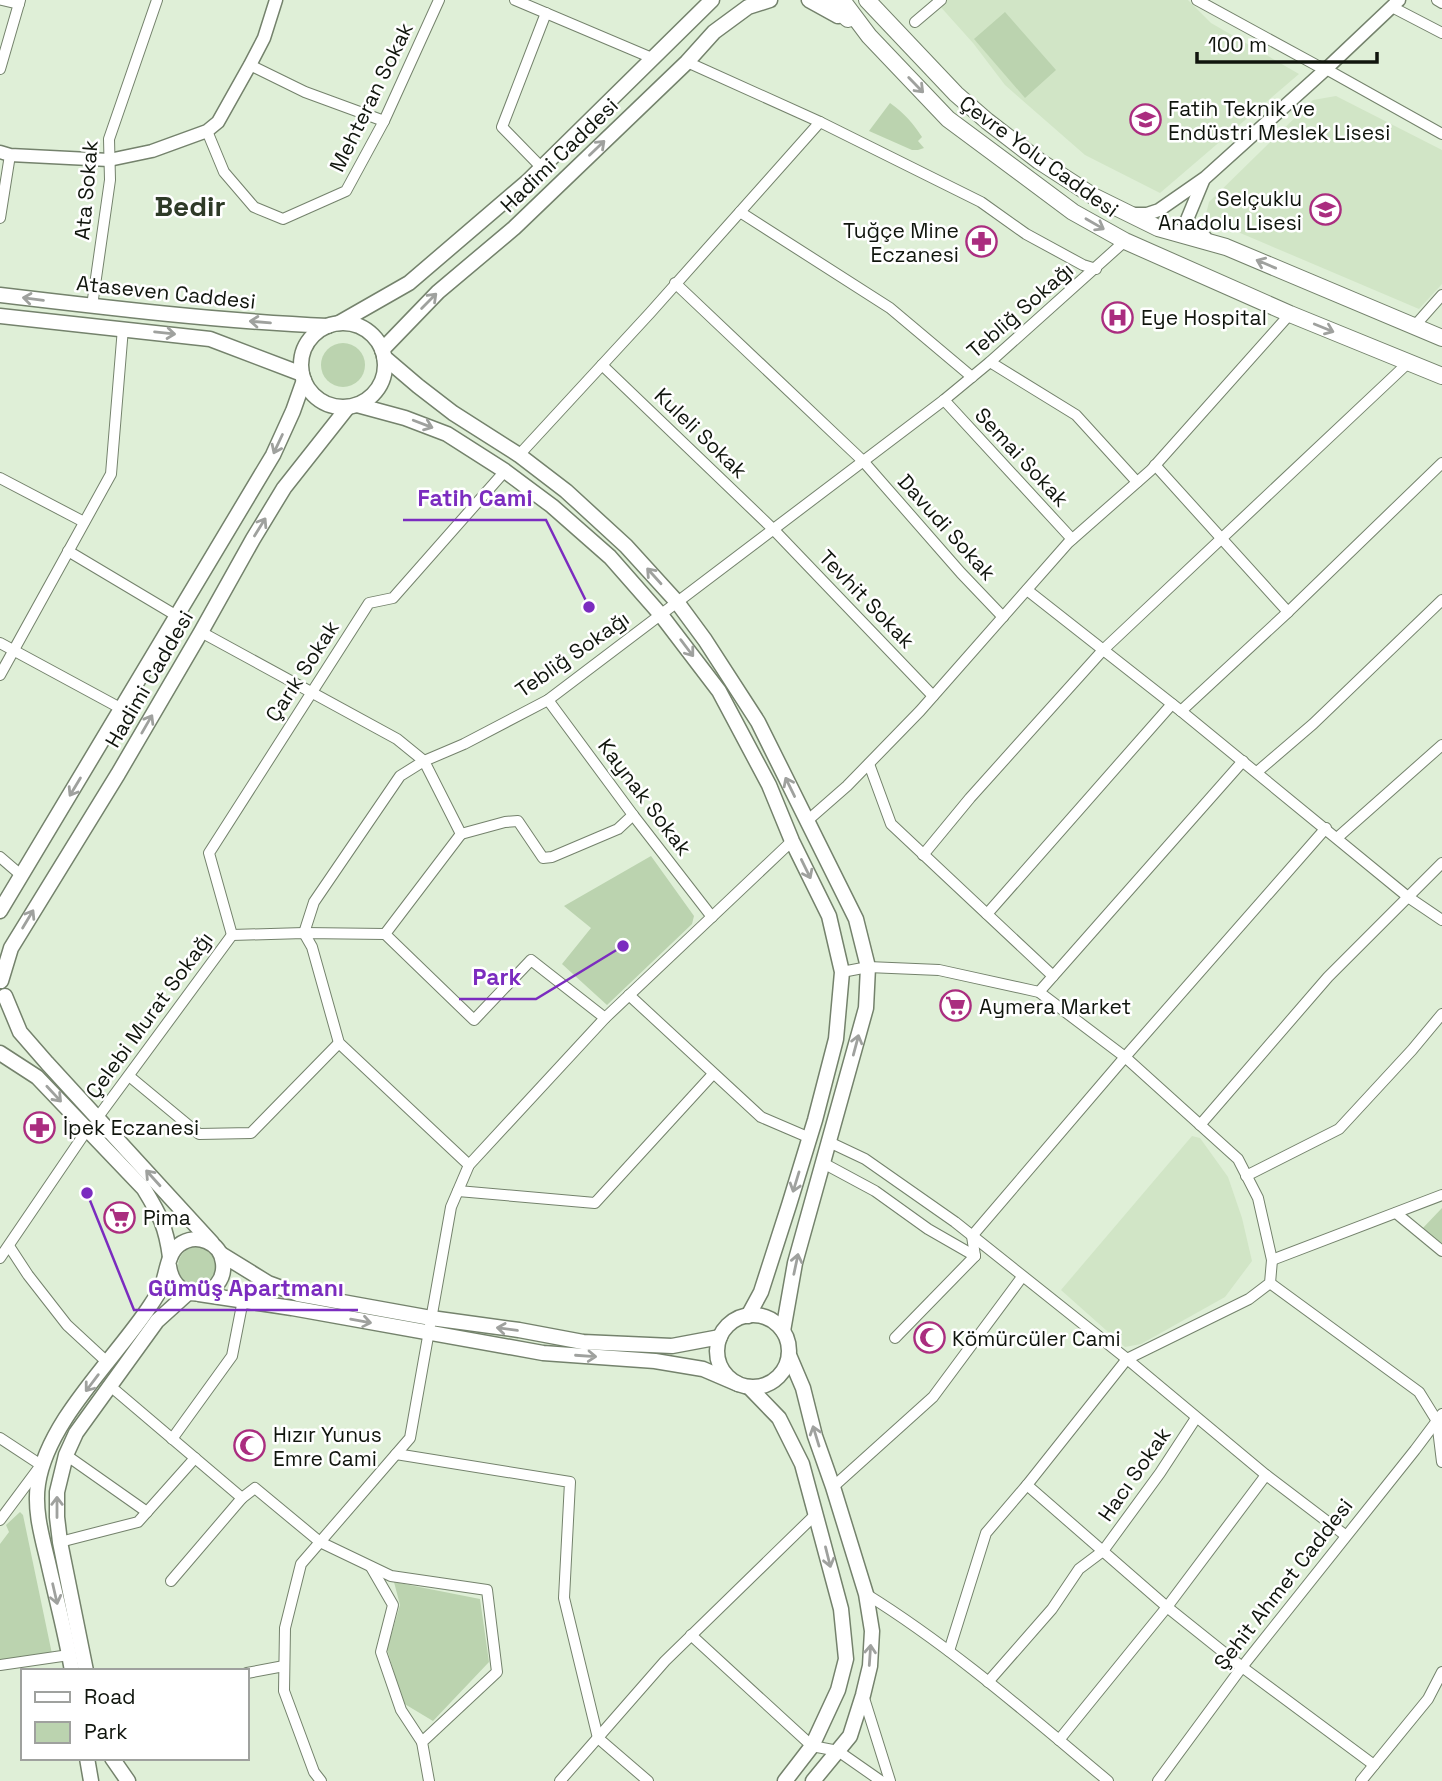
<svg xmlns="http://www.w3.org/2000/svg" width="1442" height="1781" viewBox="0 0 1442 1781" font-family="'Space Grotesk',sans-serif">
	<style>
		.built { fill: #d1e5c6 }
		.green { fill: #bbd3af }
		.lines { fill: none; stroke-linecap: round; stroke-linejoin: round }
		.minor-casing { stroke: #74826c; stroke-width: 12 }
		.tertiary-casing { stroke: #74826c; stroke-width: 15 }
		.secondary-casing { stroke: #74826c; stroke-width: 17 }
		.trunk-casing { stroke: #74826c; stroke-width: 18 }
		.minor { stroke: #fff; stroke-width: 10 }
		.tertiary { stroke: #fff; stroke-width: 12 }
		.secondary { stroke: #fff; stroke-width: 14 }
		.trunk { stroke: #fff; stroke-width: 16 }
		.oneway { stroke: #9fa19e }
		.labels { text-anchor: middle; dominant-baseline: central; stroke-width: 5; stroke-linejoin: round; paint-order: stroke }
		.street-label { font-size: 21px; fill: #10150d; stroke: #fff }
		.poi-label { font-size: 21px; fill: #10150d; stroke: #fff; text-anchor: start }
		.district-label { font-size: 28px; font-weight: bold; fill: #2e3a27; stroke: #fff }
		.leader { fill: none; stroke: #7b2cbf; stroke-width: 2.5 }
		.callout-dot { fill: #7b2cbf; stroke: #fff; stroke-width: 2.5 }
		.callout-label { font-size: 23px; text-anchor: middle; font-weight: bold; fill: #7b2cbf; stroke: #fff; stroke-width: 5; stroke-linejoin: round; paint-order: stroke }
	</style>
	<rect width="100%" height="100%" fill="#dfefd7"/>
	<g class="built">
		<polygon points="942,0 1188,0 1211,23 1299,74 1160,193 1085,155 1005,85 973,43 938,4"/>
		<polygon points="1336,96 1442,150 1442,284 1419,309 1205,218 1209,202 1313,100"/>
		<polygon points="1192,1136 1200,1138 1228,1177 1242,1218 1252,1261 1225,1297 1141,1344 1125,1347 1061,1290"/>
	</g>
	<g class="green">
		<polygon points="1005,12 1056,70 1025,98 974,39"/>
		<path d="M 890,103 C 904,113 913,123 922,137 L 918,141 L 924,148 L 918,150 L 912,150 L 869,131 Z"/>
		<circle cx="343" cy="365" r="22"/>
		<polygon points="651,856 694,916 692,924 607,1005 562,964 591,928 564,906"/>
		<polygon points="1442,1208 1442,1247 1421,1230"/>
		<circle cx="197" cy="1266" r="19"/>
		<polygon points="20,1512 23,1515 52,1654 0,1660 0,1544 9,1532 6,1525"/>
		<polygon points="394,1582 480,1599 489,1662 433,1721 403,1703 387,1649 400,1605"/>
	</g>
	<g class="lines">
		<defs>
			<g id="minor">
				<polyline points="2,0 19,4"/>
				<polyline points="515,0 652,58"/>
				<polyline points="1197,0 1316,65 1326,69 1442,134"/>
				<polyline points="1437,0 1442,3"/>
				<polyline points="1392,7 1442,33"/>
				<polyline points="915,22 941,0"/>
				<polyline points="687,62 820,122 981,202 1026,234 1083,265 1096,269"/>
				<polyline points="250,65 305,92 384,121"/>
				<polyline points="0,69 20,0"/>
				<polyline points="207,131 224,172 254,207 283,219 346,191 384,121 439,0"/>
				<polyline points="542,168 502,127 546,13"/>
				<polyline points="740,212 890,308 972,377"/>
				<polyline points="0,218 10,155"/>
				<polyline points="675,283 863,461 961,573 1003,617"/>
				<polyline points="92,306 110,180 109,139 157,0"/>
				<polyline points="1412,326 1419,321 1442,295"/>
				<polyline points="990,362 1076,415 1137,482"/>
				<polyline points="602,365 773,529 933,696"/>
				<polyline points="944,400 1072,539"/>
				<polyline points="519,455 650,313 820,122"/>
				<polyline points="1155,465 1288,612"/>
				<polyline points="0,478 84,522"/>
				<polyline points="68,551 177,616"/>
				<polyline points="1027,590 1181,711 1408,897 1442,920"/>
				<polyline points="201,632 397,739 424,761 461,834"/>
				<polyline points="0,643 122,709"/>
				<polyline points="0,675 111,474 123,328"/>
				<polyline points="548,700 633,815 712,917"/>
				<polyline points="1181,711 1288,612 1442,463"/>
				<polyline points="869,764 891,824 1053,976"/>
				<polyline points="1257,772 1313,724 1442,600"/>
				<polyline points="807,821 847,786 920,711 1068,543 1151,470 1290,314"/>
				<polyline points="461,834 505,822 518,821 543,858 552,857 618,829 633,815"/>
				<polyline points="1337,838 1442,745"/>
				<polyline points="923,855 970,798 1103,650 1408,363"/>
				<polyline points="0,857 22,876"/>
				<polyline points="987,914 1172,704"/>
				<polyline points="385,934 474,1020 531,960 605,1018"/>
				<polyline points="232,935 209,853 369,603 393,598 505,471"/>
				<polyline points="232,935 304,933 385,934 461,834"/>
				<polyline points="842,972 868,967 939,970 1039,992 1125,1057 1238,1159 1258,1198 1272,1260 1270,1283 1249,1299 1127,1359 1027,1485 986,1533 949,1651"/>
				<polyline points="1039,992 1243,761"/>
				<polyline points="629,995 761,1117 810,1138"/>
				<polyline points="129,1076 199,1134 251,1133 339,1043"/>
				<polyline points="98,1117 232,935"/>
				<polyline points="1200,1125 1328,977 1442,863"/>
				<polyline points="829,1142 865,1159 955,1222 1127,1359 1266,1475 1345,1535"/>
				<polyline points="823,1163 875,1191 928,1229 975,1256"/>
				<polyline points="469,1165 339,1043 312,947 304,933 314,902 400,776 424,761 464,744 548,700 944,400 990,362 1125,241"/>
				<polyline points="1246,1176 1339,1129 1412,1050 1442,1014"/>
				<polyline points="458,1191 595,1203 713,1074"/>
				<polyline points="1396,1213 1442,1251"/>
				<polyline points="9,1246 28,1275 67,1325 107,1362"/>
				<polyline points="975,1256 972,1236 1125,1057 1326,828"/>
				<polyline points="0,1258 87,1130"/>
				<polyline points="1272,1260 1442,1195"/>
				<polyline points="1270,1283 1419,1392 1437,1421 1442,1462"/>
				<polyline points="895,1338 975,1256"/>
				<polyline points="109,1385 242,1498"/>
				<polyline points="0,1438 41,1465 0,1520"/>
				<polyline points="172,1439 232,1356 243,1300"/>
				<polyline points="396,1454 570,1482 564,1598 598,1738 648,1781"/>
				<polyline points="66,1455 147,1512"/>
				<polyline points="1027,1485 1167,1607 1242,1667 1374,1765"/>
				<polyline points="833,1487 933,1397 1022,1277"/>
				<polyline points="60,1542 138,1522 195,1458"/>
				<polyline points="371,1567 393,1605 381,1652 401,1710 422,1742"/>
				<polyline points="171,1581 242,1498 255,1488 320,1542 391,1576 487,1590 497,1672 422,1742 429,1781"/>
				<path d="M 866,1594 C 953,1648 1030,1716 1108,1781"/>
				<polyline points="691,1635 812,1746 838,1751 881,1781"/>
				<polyline points="0,1665 69,1655"/>
				<polyline points="247,1673 284,1666"/>
				<polyline points="988,1682 1052,1609 1079,1569 1103,1551 1160,1473 1196,1418"/>
				<polyline points="863,1695 890,1781"/>
				<polyline points="1059,1740 1167,1607 1266,1475"/>
				<polyline points="321,1781 314,1772 284,1691 285,1628 301,1564 410,1438 451,1207 469,1165 605,1018 792,841"/>
				<polyline points="560,1781 665,1661 816,1514"/>
				<polyline points="1158,1781 1242,1667 1415,1450 1442,1414"/>
				<polyline points="1361,1781 1428,1699 1442,1672"/>
			</g>
			<g id="tertiary">
				<polyline points="0,152 10,155 109,160 152,151 207,131 218,122 250,65 264,38 276,0"/>
				<polyline points="1203,181 1186,222 1194,232 1205,237"/>
				<polyline points="1133,214 1147,214 1159,210 1205,178 1326,69 1399,0"/>
			</g>
			<g id="secondary">
				<polyline points="809,0 838,16"/>
				<path d="M 0,295 C 109,308 218,321 328,326"/>
				<polyline points="0,316 210,339 302,374"/>
				<polyline points="339,323 409,283 527,182 712,0"/>
				<circle cx="343" cy="365" r="42"/>
				<polyline points="382,350 438,292 514,228 687,62 714,32 748,7 770,0"/>
				<polyline points="384,357 418,386 453,413 519,455 566,491 626,546 677,602 705,640 758,722 856,919 868,967 866,1008 795,1263 783,1331"/>
				<polyline points="357,405 405,418 447,434 505,471 552,506 610,557 661,615 719,691 769,785 792,841 829,916 842,972 836,1039 815,1120 789,1205 761,1292 748,1316"/>
				<polyline points="0,911 273,455 293,411 304,380"/>
				<polyline points="1,981 11,948 118,774 201,632 253,539 284,488 348,407"/>
				<polyline points="5,996 20,1032 47,1063 212,1243"/>
				<path d="M 0,1053 L 37,1077 L 144,1189 C 160,1215 166,1227 170,1257"/>
				<polyline points="221,1254 268,1283 298,1294 431,1318 519,1330 583,1342 672,1346 720,1337"/>
				<polyline points="199,1294 292,1308 543,1353 655,1361 703,1369 738,1384"/>
				<circle cx="753" cy="1351" r="36"/>
				<polyline points="789,1355 803,1388 815,1436 833,1487 866,1594 872,1631 870,1666 863,1695 850,1736 813,1781"/>
				<polyline points="749,1387 779,1418 802,1464 841,1609 846,1659 838,1690 812,1746 785,1781"/>
				<path d="M 72,1671 C 66,1634 56,1598 48,1562 C 42,1537 34,1510 38,1484 C 47,1421 116,1358 150,1306 C 154,1300 158,1294 161,1288 C 167,1274 167,1254 179,1245 C 196,1232 221,1242 223,1263 C 227,1298 175,1308 169,1266"/>
				<polyline points="86,1671 60,1542 57,1517 57,1492 66,1455 76,1433 157,1321 188,1293"/>
				<polyline points="87,1758 91,1781"/>
				<polyline points="112,1758 128,1781"/>
			</g>
			<g id="trunk">
				<polyline points="827,0 848,19"/>
				<polyline points="842,0 869,36 948,119 1073,212 1125,241 1290,314 1442,376"/>
				<polyline points="867,0 956,94 987,121 1039,161 1093,196 1158,228 1226,247 1442,338"/>
			</g>
		</defs>
		<use href="#minor" class="minor-casing"/>
		<use href="#tertiary" class="tertiary-casing"/>
		<use href="#secondary" class="secondary-casing"/>
		<use href="#trunk" class="trunk-casing"/>
		<use href="#minor" class="minor"/>
		<use href="#tertiary" class="tertiary"/>
		<use href="#secondary" class="secondary"/>
		<use href="#trunk" class="trunk"/>
	</g>
	<defs><path id="oneway-shaft" d="M-6 0H5M1.5-3L5.5 0L1.5 3" fill="none" stroke-width="1.6" stroke-linecap="round" stroke-linejoin="round" transform="scale(1.75)"/></defs>
	<g class="oneway">
		<use href="#oneway-shaft" transform="translate(916 85) rotate(46)"/>
		<use href="#oneway-shaft" transform="translate(597 148) rotate(-44)"/>
		<use href="#oneway-shaft" transform="translate(1095 224) rotate(30)"/>
		<use href="#oneway-shaft" transform="translate(1266 264) rotate(-157)"/>
		<use href="#oneway-shaft" transform="translate(33 299) rotate(-173)"/>
		<use href="#oneway-shaft" transform="translate(429 301) rotate(-45)"/>
		<use href="#oneway-shaft" transform="translate(260 322) rotate(-175)"/>
		<use href="#oneway-shaft" transform="translate(1324 328) rotate(22)"/>
		<use href="#oneway-shaft" transform="translate(165 333) rotate(6)"/>
		<use href="#oneway-shaft" transform="translate(423 424) rotate(21)"/>
		<use href="#oneway-shaft" transform="translate(278 444) rotate(115)"/>
		<use href="#oneway-shaft" transform="translate(260 527) rotate(-58)"/>
		<use href="#oneway-shaft" transform="translate(654 576) rotate(-132)"/>
		<use href="#oneway-shaft" transform="translate(687 648) rotate(53)"/>
		<use href="#oneway-shaft" transform="translate(147 724) rotate(-60)"/>
		<use href="#oneway-shaft" transform="translate(75 787) rotate(121)"/>
		<use href="#oneway-shaft" transform="translate(790 787) rotate(-116)"/>
		<use href="#oneway-shaft" transform="translate(806 869) rotate(64)"/>
		<use href="#oneway-shaft" transform="translate(28 919) rotate(-59)"/>
		<use href="#oneway-shaft" transform="translate(856 1045) rotate(-75)"/>
		<use href="#oneway-shaft" transform="translate(54 1094) rotate(47)"/>
		<use href="#oneway-shaft" transform="translate(153 1178) rotate(-132)"/>
		<use href="#oneway-shaft" transform="translate(796 1182) rotate(107)"/>
		<use href="#oneway-shaft" transform="translate(796 1264) rotate(-78)"/>
		<use href="#oneway-shaft" transform="translate(361 1321) rotate(10)"/>
		<use href="#oneway-shaft" transform="translate(507 1329) rotate(-172)"/>
		<use href="#oneway-shaft" transform="translate(586 1356) rotate(4)"/>
		<use href="#oneway-shaft" transform="translate(92 1383) rotate(127)"/>
		<use href="#oneway-shaft" transform="translate(816 1436) rotate(-107)"/>
		<use href="#oneway-shaft" transform="translate(57 1507) rotate(-90)"/>
		<use href="#oneway-shaft" transform="translate(828 1557) rotate(76)"/>
		<use href="#oneway-shaft" transform="translate(55 1594) rotate(77)"/>
		<use href="#oneway-shaft" transform="translate(870 1655) rotate(-86)"/>
	</g>
	<defs>
		<symbol id="school-ring" viewBox="-11 -11 22 22"><circle r="9.5" fill="#fff" stroke="#aa2d7f" stroke-width="1.5"/><path d="M0-5L7-2L0 1L-7-2ZM-4 1L0 2.5L4 1V4Q0 6-4 4Z" fill="#aa2d7f"/></symbol>
		<symbol id="pharmacy-ring" viewBox="-11 -11 22 22"><circle r="9.5" fill="#fff" stroke="#aa2d7f" stroke-width="1.5"/><path d="M-2-6h4v4h4v4h-4v4h-4v-4h-4v-4h4Z" fill="#aa2d7f"/></symbol>
		<symbol id="hospital-ring" viewBox="-11 -11 22 22"><circle r="9.5" fill="#fff" stroke="#aa2d7f" stroke-width="1.5"/><path d="M-5-5h3v3.5h4V-5h3V5h-3V1.5h-4V5h-3Z" fill="#aa2d7f"/></symbol>
		<symbol id="supermarket-ring" viewBox="-11 -11 22 22"><circle r="9.5" fill="#fff" stroke="#aa2d7f" stroke-width="1.5"/><path d="M-6-5.5h2.5l.6 2H6L4.5 2H-2.5L-4.4-4H-6ZM-1.5 3.2a1.3 1.3 0 1 0 .1 0ZM3 3.2a1.3 1.3 0 1 0 .1 0Z" fill="#aa2d7f"/></symbol>
		<symbol id="mosque-ring" viewBox="-11 -11 22 22"><circle r="9.5" fill="#fff" stroke="#aa2d7f" stroke-width="1.5"/><path d="M3.5-4.9A6 6 0 1 0 3.5 4.9A5 5 0 1 1 3.5-4.9Z" fill="#aa2d7f"/></symbol>
	</defs>
	<g fill-rule="evenodd">
		<use href="#school-ring" x="1128" y="102" width="35" height="35"/>
		<use href="#school-ring" x="1308" y="192" width="35" height="35"/>
		<use href="#pharmacy-ring" x="964" y="224" width="35" height="35"/>
		<use href="#hospital-ring" x="1100" y="300" width="35" height="35"/>
		<use href="#supermarket-ring" x="938" y="988" width="35" height="35"/>
		<use href="#pharmacy-ring" x="22" y="1110" width="35" height="35"/>
		<use href="#supermarket-ring" x="102" y="1200" width="35" height="35"/>
		<use href="#mosque-ring" x="912" y="1320" width="35" height="35"/>
		<use href="#mosque-ring" x="232" y="1428" width="35" height="35"/>
	</g>
	<g class="labels">
		<g class="street-label">
			<text transform="translate(371 97) rotate(-64)">Mehteran Sokak</text>
			<text transform="translate(559 155) rotate(-44)">Hadimi Caddesi</text>
			<text transform="translate(1039 156) rotate(36)">Çevre Yolu Caddesi</text>
			<text transform="translate(86 190) rotate(-85)">Ata Sokak</text>
			<text transform="translate(166 292) rotate(6)">Ataseven Caddesi</text>
			<text transform="translate(1020 310) rotate(-41)">Tebliğ Sokağı</text>
			<text transform="translate(701 433) rotate(44)">Kuleli Sokak</text>
			<text transform="translate(1022 457) rotate(47)">Semai Sokak</text>
			<text transform="translate(947 527) rotate(48)">Davudi Sokak</text>
			<text transform="translate(867 599) rotate(46)">Tevhit Sokak</text>
			<text transform="translate(572 654) rotate(-35)">Tebliğ Sokağı</text>
			<text transform="translate(302 671) rotate(-57)">Çarık Sokak</text>
			<text transform="translate(149 679) rotate(-60)">Hadimi Caddesi</text>
			<text transform="translate(645 797) rotate(53)">Kaynak Sokak</text>
			<text transform="translate(149 1015) rotate(-54)">Çelebi Murat Sokağı</text>
			<text transform="translate(1134 1474) rotate(-55)">Hacı Sokak</text>
			<text transform="translate(1283 1584) rotate(-52)">Şehit Ahmet Caddesi</text>
		</g>
		<g class="poi-label">
			<text x="1168" y="108">Fatih Teknik ve<tspan x="1168" dy="24">Endüstri Meslek Lisesi</tspan></text>
			<text x="1302" y="198" text-anchor="end">Selçuklu<tspan x="1302" dy="24">Anadolu Lisesi</tspan></text>
			<text x="959" y="230" text-anchor="end">Tuğçe Mine<tspan x="959" dy="24">Eczanesi</tspan></text>
			<text x="1141" y="317">Eye Hospital</text>
			<text x="979" y="1006">Aymera Market</text>
			<text x="63" y="1127">İpek Eczanesi</text>
			<text x="143" y="1217">Pima</text>
			<text x="952" y="1338">Kömürcüler Cami</text>
			<text x="273" y="1434">Hızır Yunus<tspan x="273" dy="24">Emre Cami</tspan></text>
		</g>
		<g class="district-label">
			<text x="190" y="206">Bedir</text>
		</g>
	</g>
	<path class="leader" d="M589 607L546 520H403M623 946L536 999H459M87 1193L134 1310H358"/>
	<g class="callout-dot">
		<circle cx="589" cy="607" r="7"/>
		<circle cx="623" cy="946" r="7"/>
		<circle cx="87" cy="1193" r="7"/>
	</g>
	<g class="callout-label">
		<text x="475" y="506">Fatih Cami</text>
		<text x="497" y="985">Park</text>
		<text x="246" y="1296">Gümüş Apartmanı</text>
	</g>
	<rect x="21" y="1669" width="228" height="91" fill="#ffffff" stroke="#9fa19e" stroke-width="2"/>
	<rect x="35" y="1692" width="35" height="10" fill="#ffffff" stroke="#9fa19e" stroke-width="2"/>
	<text x="84" y="1704" font-size="21" fill="#10150d">Road</text>
	<rect x="35" y="1722" width="35" height="21" fill="#bbd3af" stroke="#9fa19e" stroke-width="2"/>
	<text x="84" y="1739" font-size="21" fill="#10150d">Park</text>
	<path d="M1197 52v10h180v-10" fill="none" stroke="#10150d" stroke-width="3.5"/>
	<text x="1208" y="52" font-size="21" fill="#10150d" stroke="#ffffff" stroke-width="5" paint-order="stroke">100 m</text>
</svg>
